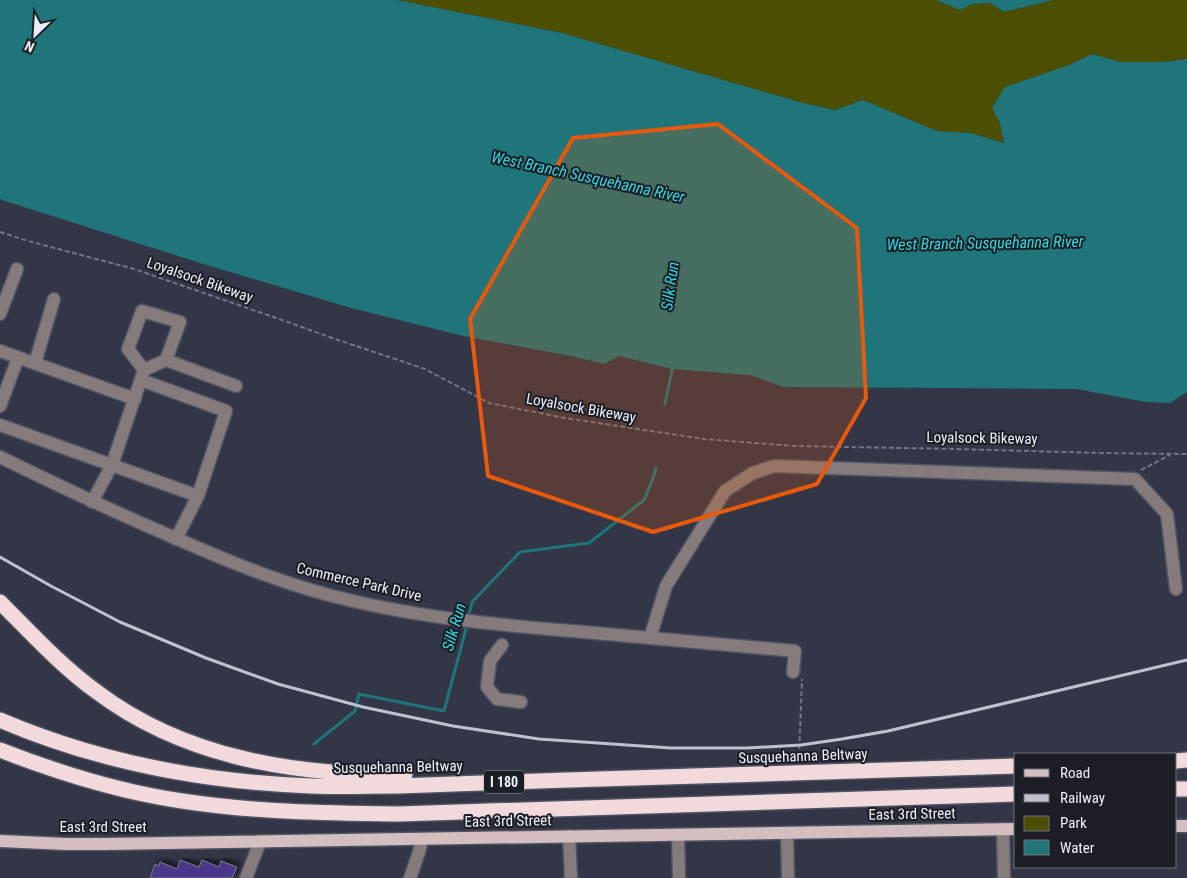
<svg xmlns="http://www.w3.org/2000/svg" width="1187" height="878" viewBox="0 0 1187 878" font-family="'Roboto Condensed',sans-serif">
	<style>
		.green { fill: #4c4e01 }
		.water { fill: #1f7579 }
		.lines { fill: none; stroke-linecap: round; stroke-linejoin: round }
		.stream { stroke: #1f7579; stroke-width: 3 }
		.building { fill: #4b388a; stroke: #79788a; filter: url(#shadow) }
		.minor-casing { stroke: #505362; stroke-width: 15 }
		.major-casing { stroke: #505362; stroke-width: 15 }
		.highway-casing { stroke: #505362; stroke-width: 18 }
		.path { stroke: #737684; stroke-width: 2; stroke-dasharray: 5 2.5; stroke-linecap: butt }
		.minor { stroke: #857b7c; stroke-width: 12 }
		.major { stroke: #d3bec0; stroke-width: 12 }
		.highway { stroke: #f2d9db; stroke-width: 15 }
		.rail { stroke: #bfc2ce; stroke-width: 3 }
		.marked { fill: #e8590c; fill-opacity: 0.2; stroke: #e8590c; stroke-width: 4; stroke-linejoin: round }
		.labels { text-anchor: middle; dominant-baseline: central; stroke-width: 4; stroke-linejoin: round; paint-order: stroke }
		.shield { fill: #1c1e25; stroke: #adb0b9; stroke-width: 1 }
		.shield-label { font-size: 14px; font-weight: bold; fill: #ebeef8 }
		.street-label { font-size: 15px; fill: #ebeef8; stroke: #1c1e25 }
		.water-label { font-size: 16px; font-style: italic; fill: #31d7df; stroke: #1c1e25 }
	</style>
	<defs>
		<filter id="shadow"><feDropShadow dx="3" dy="-3" stdDeviation="2.5" flood-color="#0009"/></filter>
	</defs>
	<rect width="100%" height="100%" fill="#323646"/>
	<polygon class="green" points="397,0 936,0 960,10 972,4 990,3 1004,12 1053,0 1187,0 1187,59 1163,62 1121,62 1092,54 1069,65 992,108 1000,123 1004,143 971,133 937,131 863,100 835,110 803,103 562,33"/>
	<g class="water">
		<polygon points="0,0 397,0 562,33 803,103 835,110 863,100 937,131 971,133 1004,143 1000,123 992,108 1005,87 1069,65 1092,54 1121,62 1163,62 1187,59 1187,392 1170,403 1145,402 1077,389 784,387 750,375 672,369 619,356 604,364 571,356 463,336 351,308 200,263 2,200 0,199"/>
		<polygon points="936,0 1053,0 1004,12 990,3 972,4 960,10"/>
	</g>
	<g class="lines">
		<g class="stream">
			<polyline points="665,404 673,366"/>
			<polyline points="468,619 472,602 520,552 589,543 644,500 652,481 656,468"/>
			<polyline points="314,744 355,711 359,694 444,711 467,625"/>
		</g>
	</g>
	<polygon class="building" points="180,860 199,867 202,860 219,867 221,861 237,867 232,878 150,878 155,864 159,866 160,862 177,869"/>
	<g class="lines">
		<defs>
			<g id="minor">
				<polyline points="0,314 17,269"/>
				<polyline points="0,351 135,399"/>
				<polyline points="166,360 236,386"/>
				<polyline points="35,363 54,299"/>
				<polyline points="141,380 226,411 198,496 176,539"/>
				<polyline points="0,406 18,358"/>
				<polyline points="0,425 198,496"/>
				<path d="M 0,457 C 55,484 110,510 166,534 C 218,557 270,579 325,594 C 410,617 497,625 584,632 C 654,638 725,645 795,651 L 793,672"/>
				<polyline points="92,502 112,465 144,370 166,360 180,322 142,311 128,349 144,370"/>
				<polyline points="650,638 666,586 725,491 753,473 774,466 1135,479 1167,514 1176,589"/>
				<polyline points="502,645 490,661 487,687 497,699 521,702"/>
				<polyline points="1003,829 1004,878"/>
				<polyline points="787,833 788,878"/>
				<polyline points="678,835 679,878"/>
				<polyline points="569,836 571,878"/>
				<polyline points="246,878 260,842"/>
				<polyline points="410,878 419,852 422,839"/>
			</g>
			<g id="major">
				<polyline points="1176,826 1187,826"/>
				<polyline points="0,841 66,844 107,844 1016,829"/>
			</g>
			<g id="highway">
				<path d="M 0,602 C 31,633 61,666 97,692 C 186,759 297,775 405,775"/>
				<path d="M 0,720 C 98,762 204,782 311,786 C 340,787 369,786 398,786 C 455,784 511,782 568,780 C 717,775 867,771 1016,766"/>
				<path d="M 0,750 C 59,773 120,792 182,801 C 254,812 325,813 398,814 L 1016,794"/>
				<polyline points="1176,761 1187,760"/>
				<polyline points="1176,789 1187,789"/>
			</g>
		</defs>
		<use href="#minor" class="minor-casing"/>
		<use href="#major" class="major-casing"/>
		<use href="#highway" class="highway-casing"/>
		<g class="path">
			<polyline points="0,232 28,241 134,269 285,321 332,338 425,369 489,403 565,418 704,439 794,446 956,449 1101,453 1187,454"/>
			<polyline points="1141,470 1170,455"/>
			<polyline points="799,756 802,679"/>
		</g>
		<use href="#minor" class="minor"/>
		<use href="#major" class="major"/>
		<use href="#highway" class="highway"/>
		<polyline class="rail" points="0,557 51,586 120,622 206,658 278,684 363,707 453,726 539,739 671,748 747,748 801,745 842,739 888,731 1187,660"/>
	</g>
	<path class="marked" d="M 718,124 L 857,228 L 866,398 L 817,484 L 653,532 L 488,476 L 470,319 L 573,138 Z"/>
	<g class="labels">
		<rect class="shield" x="484" y="770.5" width="40" height="23" rx="4"/>
		<g class="shield-label">
			<text x="504" y="782">I 180</text>
		</g>
		<g class="street-label">
			<text transform="translate(200 280) rotate(19)">Loyalsock Bikeway</text>
			<text transform="translate(581 408) rotate(10)">Loyalsock Bikeway</text>
			<text transform="translate(982 438) rotate(1)">Loyalsock Bikeway</text>
			<text transform="translate(359 582) rotate(13)">Commerce Park Drive</text>
			<text transform="translate(803 756) rotate(-2)">Susquehanna Beltway</text>
			<text transform="translate(398 767) rotate(-1)">Susquehanna Beltway</text>
			<text transform="translate(912 814) rotate(-1)">East 3rd Street</text>
			<text transform="translate(508 821) rotate(-1)">East 3rd Street</text>
			<text x="103" y="827">East 3rd Street</text>
		</g>
		<g class="water-label">
			<text transform="translate(588 177) rotate(12)">West Branch Susquehanna River</text>
			<text transform="translate(985 243) rotate(-1)">West Branch Susquehanna River</text>
			<text transform="translate(670 286) rotate(-82)">Silk Run</text>
			<text transform="translate(454 627) rotate(-74)">Silk Run</text>
		</g>
	</g>
	<rect x="1014" y="753" width="162" height="115" fill="#1c1e25" stroke="#6f7179"/>
	<rect x="1024" y="769" width="25" height="8" fill="#d3bec0" stroke="#6f7179"/>
	<text x="1060" y="778" font-size="15" fill="#ebeef8">Road</text>
	<rect x="1024" y="794" width="25" height="8" fill="#bfc2ce" stroke="#6f7179"/>
	<text x="1060" y="803" font-size="15" fill="#ebeef8">Railway</text>
	<rect x="1024" y="816" width="25" height="15" fill="#4c4e01" stroke="#6f7179"/>
	<text x="1060" y="828" font-size="15" fill="#ebeef8">Park</text>
	<rect x="1024" y="840" width="25" height="15" fill="#1f7579" stroke="#6f7179"/>
	<text x="1060" y="853" font-size="15" fill="#ebeef8">Water</text>
	<g transform="translate(35 35) rotate(205)" stroke="#1c1e25" stroke-width="4" paint-order="stroke">
	<path d="M0-4L9 19L0 12L-9 19Z" fill="#ebeef8"/>
	<text y="-8" font-size="14" font-weight="bold" text-anchor="middle" fill="#ebeef8">N</text>
	</g>
</svg>
